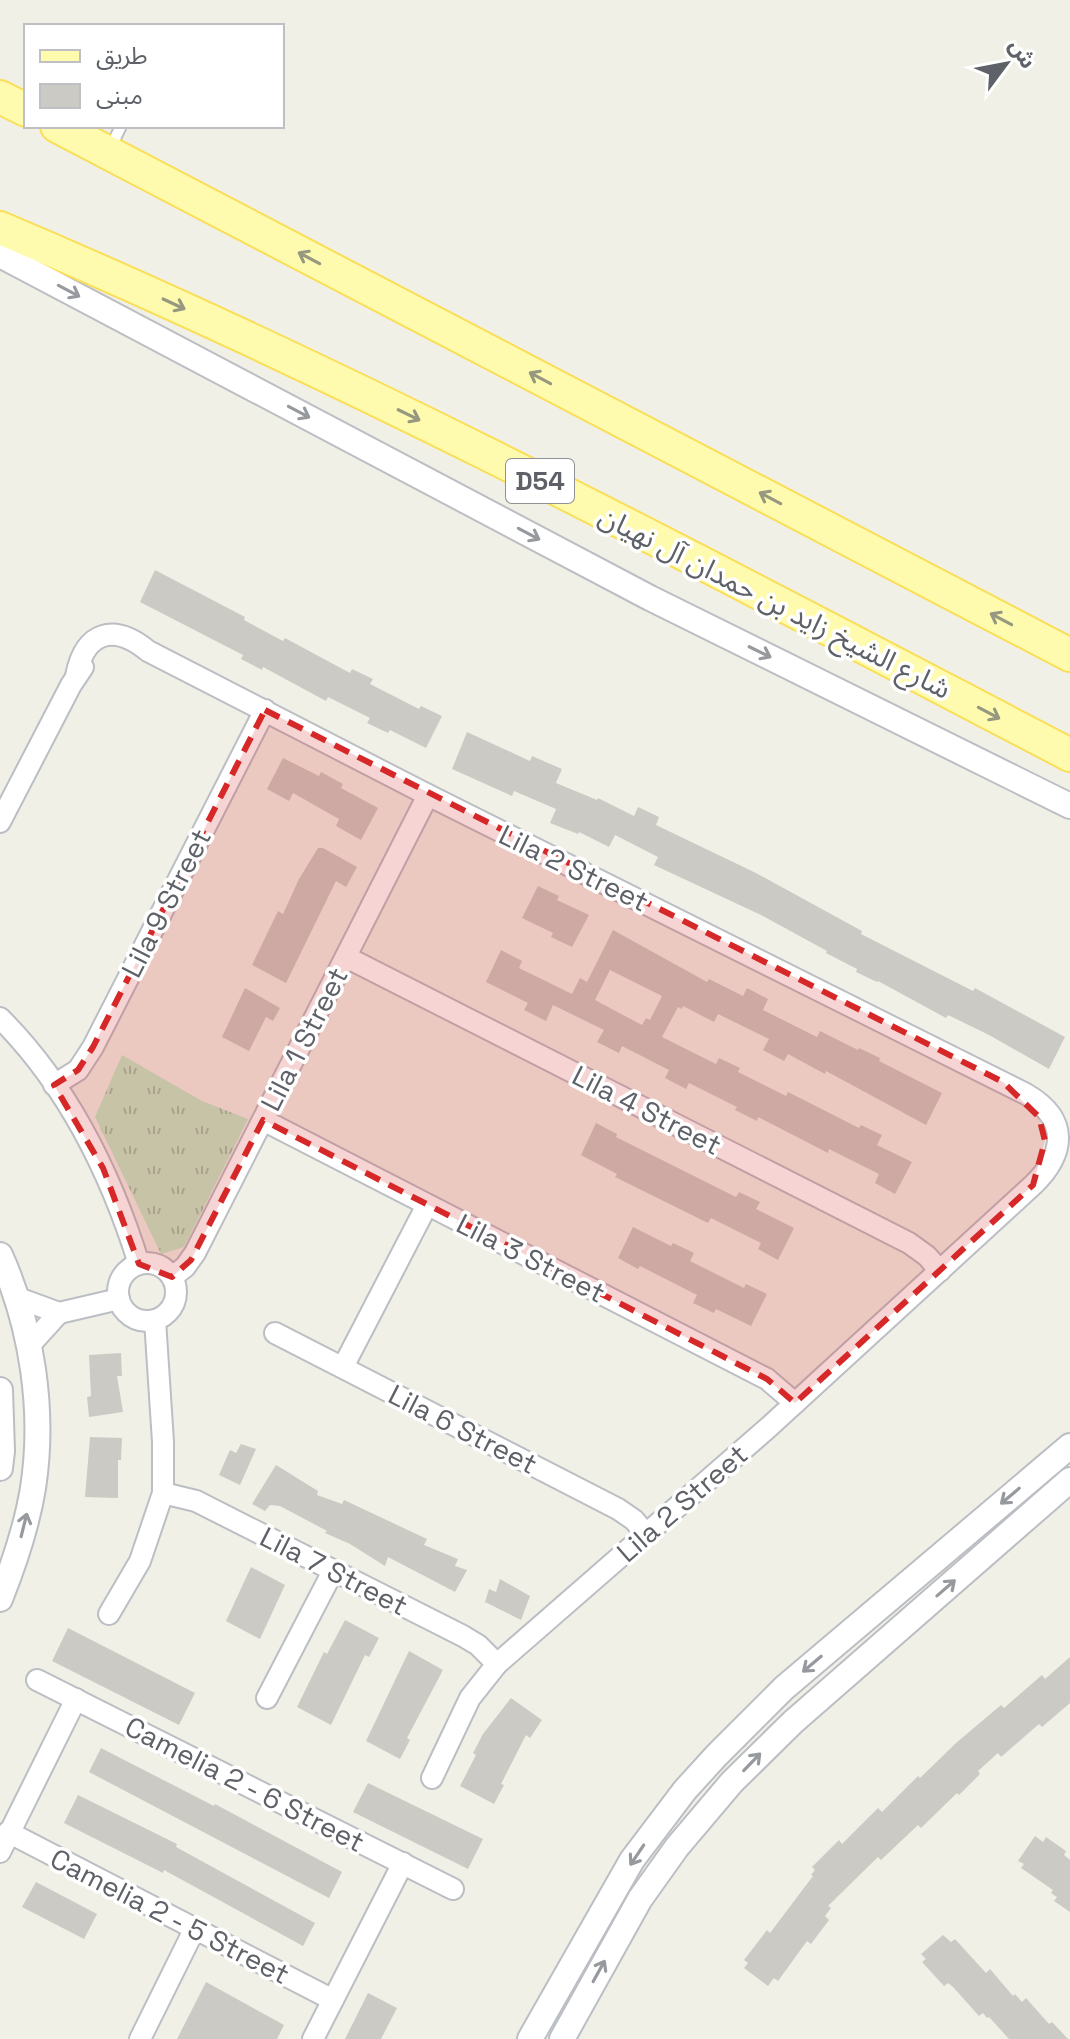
<svg xmlns="http://www.w3.org/2000/svg" width="1070" height="2039" viewBox="0 0 1070 2039" font-family="'Space Grotesk','Noto Sans Arabic',sans-serif">
	<style>
		.grass { fill: url(#grass-tufts) }
		.building { fill: #cccac4; fill-rule: evenodd }
		.lines { fill: none; stroke-linecap: round; stroke-linejoin: round }
		.service-casing { stroke: #bbbec3; stroke-width: 14 }
		.minor-casing { stroke: #bbbec3; stroke-width: 24 }
		.tertiary-casing { stroke: #bbbec3; stroke-width: 28 }
		.primary-casing { stroke: #fade57; stroke-width: 36 }
		.service { stroke: #fff; stroke-width: 10 }
		.minor { stroke: #fff; stroke-width: 20 }
		.tertiary { stroke: #fff; stroke-width: 24 }
		.primary { stroke: #fffbae; stroke-width: 32 }
		.oneway { stroke: #969880 }
		.oneway2 { stroke: #96999d }
		.marked { fill: #d62828; fill-opacity: 0.2; stroke: #d62828; stroke-width: 6; stroke-dasharray: 16 10; stroke-linejoin: round }
		.labels { text-anchor: middle; dominant-baseline: central; stroke-width: 7; stroke-linejoin: round; paint-order: stroke }
		.shield { fill: #fff; stroke: #8e9195; stroke-width: 2 }
		.shield-label { font-size: 26px; font-weight: bold; fill: #5e6268 }
		.street-label { font-size: 28px; fill: #5e6268; stroke: #fff }
	</style>
	<defs>
		<pattern id="grass-tufts" width="24" height="20" patternUnits="userSpaceOnUse" patternTransform="scale(2)"><rect width="24" height="20" fill="#c3eac7"/><path d="M3 7l-1-3M5 7V3M7 7l1-3M15 17l-1-3M17 17v-4M19 17l1-3" fill="none" stroke="#a2c1a5"/></pattern>
	</defs>
	<rect width="100%" height="100%" fill="#f1f0e7"/>
	<polygon class="grass" points="122,1055 202,1101 248,1119 184,1247 161,1254 95,1117"/>
	<g class="building">
		<polygon points="155,570 245,617 244,620 283,641 285,638 350,673 352,669 373,679 370,684 419,709 421,706 442,716 426,748 390,730 388,733 367,723 370,718 328,697 326,701 263,667 262,670 241,659 243,655 140,602"/>
		<polygon points="467,732 530,761 532,756 562,769 556,783 597,800 598,798 634,816 638,807 659,817 656,825 756,873 862,931 861,934 973,991 975,988 1065,1037 1049,1069 989,1035 948,1015 946,1018 878,981 877,982 856,972 857,969 826,953 827,951 761,915 654,865 658,857 615,835 609,847 579,832 578,834 550,823 556,809 514,791 512,796 452,769"/>
		<polygon points="283,758 319,776 321,772 343,784 341,788 378,808 361,840 336,826 339,819 293,793 289,801 267,789"/>
		<polygon points="318,848 323,848 357,867 346,887 336,881 286,983 252,965 278,911 283,914 299,879"/>
		<polygon points="538,886 559,896 557,900 589,915 572,947 551,937 553,933 522,918"/>
		<path d="M 613,930 L 707,982 L 709,979 L 743,996 L 747,988 L 768,999 L 763,1010 L 817,1037 L 820,1031 L 858,1050 L 859,1048 L 880,1058 L 879,1061 L 942,1093 L 926,1125 L 826,1071 L 825,1074 L 788,1054 L 784,1061 L 763,1050 L 769,1039 L 718,1014 L 714,1022 L 683,1006 L 682,1009 L 678,1007 L 662,1037 L 716,1064 L 719,1058 L 740,1068 L 738,1072 L 786,1096 L 788,1092 L 859,1128 L 861,1125 L 882,1135 L 877,1145 L 912,1162 L 895,1194 L 875,1183 L 879,1174 L 829,1149 L 828,1153 L 758,1117 L 757,1121 L 735,1110 L 737,1107 L 689,1083 L 686,1089 L 665,1078 L 669,1070 L 622,1046 L 619,1053 L 597,1042 L 604,1030 L 553,1005 L 546,1021 L 524,1010 L 528,1003 L 486,982 L 501,950 L 522,961 L 519,968 L 572,994 L 580,978 L 587,982 ZM 610,970 L 662,996 L 650,1020 L 646,1018 L 642,1025 L 595,1000 Z"/>
		<polygon points="245,988 280,1008 273,1021 266,1017 249,1051 222,1037"/>
		<polygon points="596,1123 617,1134 616,1137 736,1197 739,1192 760,1202 756,1209 794,1228 778,1260 758,1249 761,1243 711,1218 708,1223 615,1177 617,1174 581,1155"/>
		<polygon points="633,1227 671,1246 673,1243 694,1253 690,1261 744,1288 746,1284 767,1294 751,1326 716,1309 714,1313 693,1303 697,1295 640,1266 638,1269 618,1258"/>
		<polygon points="121,1353 122,1376 117,1376 123,1412 89,1417 87,1397 91,1396 89,1355"/>
		<polygon points="90,1437 122,1438 121,1460 118,1460 118,1498 85,1497"/>
		<polygon points="241,1444 256,1449 240,1485 219,1475 230,1450 236,1453"/>
		<polygon points="276,1465 318,1491 317,1495 342,1504 344,1500 427,1539 424,1545 458,1559 455,1566 467,1570 455,1592 388,1557 385,1566 350,1544 325,1533 327,1531 280,1506 270,1505 265,1511 252,1504"/>
		<polygon points="251,1567 285,1585 260,1639 226,1621"/>
		<polygon points="500,1579 530,1596 521,1620 485,1602 489,1589 496,1592"/>
		<polygon points="345,1620 379,1638 369,1657 365,1655 331,1725 297,1707 324,1652 327,1654"/>
		<polygon points="68,1628 195,1693 179,1725 52,1661"/>
		<polygon points="409,1651 443,1670 407,1738 410,1740 400,1759 366,1741"/>
		<polygon points="1070,1657 1070,1703 1042,1727 1039,1724 1001,1757 998,1753 978,1771 980,1774 959,1795 957,1793 921,1828 918,1825 881,1860 878,1857 828,1906 831,1908 825,1916 829,1920 811,1944 807,1941 778,1981 774,1978 768,1986 744,1968 748,1963 744,1960 767,1930 770,1933 813,1876 811,1875 815,1870 812,1867 839,1840 842,1844 878,1808 882,1812 918,1776 920,1778 956,1743 1001,1705 1004,1708 1042,1675 1045,1679"/>
		<polygon points="511,1698 542,1720 530,1738 526,1735 501,1784 504,1785 494,1804 460,1786 476,1755 473,1753 483,1734"/>
		<polygon points="101,1748 214,1806 215,1804 342,1872 329,1898 89,1772"/>
		<polygon points="368,1783 483,1839 468,1869 353,1812"/>
		<polygon points="78,1795 177,1844 176,1847 315,1923 303,1946 164,1870 163,1873 64,1823"/>
		<polygon points="1035,1836 1043,1842 1046,1837 1066,1851 1064,1855 1070,1860 1070,1912 1054,1901 1057,1897 1051,1893 1053,1890 1021,1868 1024,1864 1018,1861"/>
		<polygon points="36,1882 97,1914 84,1939 22,1907"/>
		<polygon points="943,1935 951,1942 955,1939 986,1973 990,1969 1013,1996 1015,1994 1022,2002 1026,1998 1049,2024 1052,2022 1068,2039 1009,2039 989,2017 987,2018 983,2013 979,2016 953,1987 948,1983 944,1986 922,1962 926,1959 921,1954"/>
		<polygon points="206,1982 284,2025 277,2039 177,2039"/>
		<polygon points="368,1993 397,2008 381,2039 345,2039"/>
	</g>
	<g class="lines">
		<defs>
			<polyline id="service" points="109,151 121,126"/>
			<g id="minor">
				<path d="M 76,676 C 85,631 114,623 148,651 L 428,795 L 1026,1094 C 1069,1119 1066,1153 1033,1185 L 770,1426 L 497,1664 L 470,1698 L 432,1778"/>
				<polyline points="0,822 71,685 83,667"/>
				<polyline points="346,957 909,1243 927,1256 940,1271"/>
				<path d="M 0,1018 C 67,1085 111,1174 139,1264"/>
				<polyline points="54,1085 78,1070 93,1047 265,710"/>
				<polyline points="263,1120 767,1379 795,1403"/>
				<circle cx="147" cy="1292" r="29"/>
				<polyline points="172,1277 185,1267 195,1253 428,795"/>
				<polyline points="18,1298 59,1313"/>
				<polyline points="275,1333 618,1509 634,1520 645,1533"/>
				<polyline points="29,1346 59,1313 119,1299"/>
				<polyline points="343,1367 427,1205"/>
				<polyline points="163,1493 196,1501 463,1636 478,1645 497,1664"/>
				<polyline points="109,1614 140,1561 163,1493 163,1442 155,1320"/>
				<polyline points="37,1680 453,1889"/>
				<polyline points="267,1698 333,1571"/>
				<polyline points="8,1832 333,2000"/>
				<polyline points="0,1852 76,1699"/>
				<polyline points="140,2039 194,1930"/>
				<polyline points="313,2039 403,1863"/>
			</g>
			<g id="tertiary">
				<polyline points="0,255 650,598 1070,806"/>
				<path d="M 0,1255 C 32,1326 45,1411 33,1488 C 27,1525 14,1564 0,1599"/>
				<polyline points="0,1390 2,1451 0,1468"/>
				<polyline points="530,2039 632,1860 685,1790 716,1756 784,1688 1070,1446"/>
				<polyline points="562,2039 640,1899 677,1847 732,1782 793,1722 1070,1480"/>
			</g>
			<g id="primary">
				<polyline points="0,97 26,110"/>
				<polyline points="57,126 1070,655"/>
				<path d="M 0,228 C 367,383 718,571 1070,755"/>
			</g>
		</defs>
		<use href="#service" class="service-casing"/>
		<use href="#minor" class="minor-casing"/>
		<use href="#tertiary" class="tertiary-casing"/>
		<use href="#primary" class="primary-casing"/>
		<use href="#service" class="service"/>
		<use href="#minor" class="minor"/>
		<use href="#tertiary" class="tertiary"/>
		<use href="#primary" class="primary"/>
	</g>
	<defs><path id="oneway-shaft" d="M-6 0H5M1.5-3L5.5 0L1.5 3" fill="none" stroke-width="1.6" stroke-linecap="round" stroke-linejoin="round" transform="scale(2)"/></defs>
	<g class="oneway">
		<use href="#oneway-shaft" transform="translate(309 258) rotate(-152)"/>
		<use href="#oneway-shaft" transform="translate(174 304) rotate(25)"/>
		<use href="#oneway-shaft" transform="translate(540 378) rotate(-152)"/>
		<use href="#oneway-shaft" transform="translate(409 415) rotate(26)"/>
		<use href="#oneway-shaft" transform="translate(770 498) rotate(-152)"/>
		<use href="#oneway-shaft" transform="translate(1001 619) rotate(-152)"/>
		<use href="#oneway-shaft" transform="translate(989 713) rotate(28)"/>
	</g>
	<g class="oneway2">
		<use href="#oneway-shaft" transform="translate(69 291) rotate(28)"/>
		<use href="#oneway-shaft" transform="translate(299 412) rotate(28)"/>
		<use href="#oneway-shaft" transform="translate(529 534) rotate(28)"/>
		<use href="#oneway-shaft" transform="translate(760 652) rotate(26)"/>
		<use href="#oneway-shaft" transform="translate(1010 1496) rotate(140)"/>
		<use href="#oneway-shaft" transform="translate(24 1525) rotate(-76)"/>
		<use href="#oneway-shaft" transform="translate(946 1588) rotate(-41)"/>
		<use href="#oneway-shaft" transform="translate(812 1664) rotate(140)"/>
		<use href="#oneway-shaft" transform="translate(752 1762) rotate(-46)"/>
		<use href="#oneway-shaft" transform="translate(637 1855) rotate(124)"/>
		<use href="#oneway-shaft" transform="translate(599 1971) rotate(-61)"/>
	</g>
	<path class="marked" d="M 265,710 L 1003,1082 L 1039,1117 L 1045,1141 L 1033,1185 L 795,1403 L 767,1379 L 263,1120 L 191,1260 L 172,1277 L 139,1264 L 103,1168 L 54,1085 L 78,1070 L 93,1047 Z"/>
	<g class="labels">
		<rect class="shield" x="506" y="459" width="68" height="44" rx="6"/>
		<g class="shield-label">
			<text x="540" y="481">D54</text>
		</g>
		<g class="street-label">
			<text transform="translate(775 602) rotate(27)">شارع الشيخ زايد بن حمدان آل نهيان</text>
			<text transform="translate(574 868) rotate(26)">Lila 2 Street</text>
			<text transform="translate(166 903) rotate(-63)">Lila 9 Street</text>
			<text transform="translate(304 1039) rotate(-63)">Lila 1 Street</text>
			<text transform="translate(647 1110) rotate(27)">Lila 4 Street</text>
			<text transform="translate(531 1258) rotate(27)">Lila 3 Street</text>
			<text transform="translate(463 1429) rotate(27)">Lila 6 Street</text>
			<text transform="translate(682 1503) rotate(-41)">Lila 2 Street</text>
			<text transform="translate(334 1571) rotate(27)">Lila 7 Street</text>
			<text transform="translate(245 1784) rotate(27)">Camelia 2 - 6 Street</text>
			<text transform="translate(170 1916) rotate(27)">Camelia 2 - 5 Street</text>
		</g>
	</g>
	<rect x="24" y="24" width="260" height="104" fill="#ffffff" stroke="#bfc0c3" stroke-width="2"/>
	<rect x="40" y="50" width="40" height="12" fill="#fffbae" stroke="#bfc0c3" stroke-width="2"/>
	<text x="96" y="64" font-size="24" fill="#5e6268">طريق</text>
	<rect x="40" y="84" width="40" height="24" fill="#cccac4" stroke="#bfc0c3" stroke-width="2"/>
	<text x="96" y="104" font-size="24" fill="#5e6268">مبنى</text>
	<g transform="translate(1006 64) rotate(58)" stroke="#ffffff" stroke-width="6" paint-order="stroke">
	<path d="M0-6L14 30L0 20L-14 30Z" fill="#5e6268"/>
	<text y="-12" font-size="22" font-weight="bold" text-anchor="middle" fill="#5e6268">ش</text>
	</g>
</svg>
